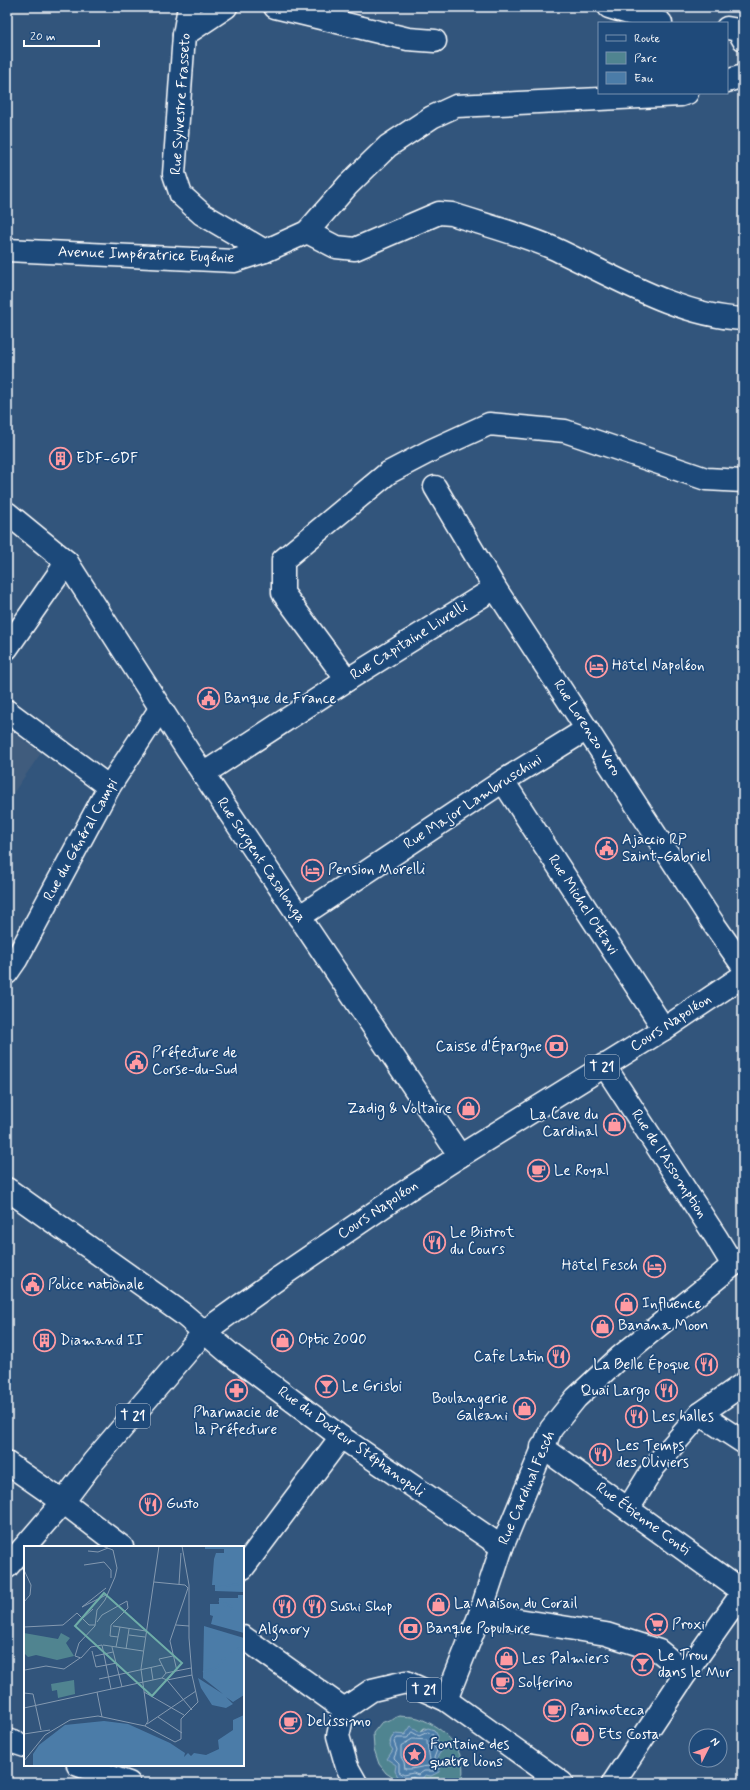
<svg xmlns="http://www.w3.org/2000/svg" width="750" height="1790" viewBox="0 0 750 1790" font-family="Mynerve,sans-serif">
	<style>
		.built { fill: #405c7d }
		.green { fill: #508490; stroke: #a8c2c8; fill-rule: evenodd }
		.water { fill: #4b7ca8; stroke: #93b0cb }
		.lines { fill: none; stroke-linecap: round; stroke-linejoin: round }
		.shore { stroke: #b7cbdc; stroke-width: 1 }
		.street-casing { stroke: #fff; stroke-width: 25 }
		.secondary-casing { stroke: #fff; stroke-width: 25 }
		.primary-casing { stroke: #fff; stroke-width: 25 }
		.street { stroke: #1f4a7a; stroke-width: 22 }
		.secondary { stroke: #1f4a7a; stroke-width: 22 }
		.primary { stroke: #1f4a7a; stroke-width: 22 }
		.labels { text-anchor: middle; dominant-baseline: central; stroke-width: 3.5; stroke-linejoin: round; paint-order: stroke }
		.shield { fill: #1f4a7a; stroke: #bcc9d7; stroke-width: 1 }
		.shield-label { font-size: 14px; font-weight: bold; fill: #fff }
		.street-label { font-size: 15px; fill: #fff; stroke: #1f4a7a }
		.poi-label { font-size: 15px; fill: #fff; stroke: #1f4a7a; text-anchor: start }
		.inset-river { fill: none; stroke: #4b7ca8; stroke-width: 2 }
		.inset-road { fill: none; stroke: #8499b0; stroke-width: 1 }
		.view { fill: #6fada8; fill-opacity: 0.15; stroke: #6fada8; stroke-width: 2 }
		.inset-edge { fill: none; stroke: #fff; stroke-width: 2 }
	</style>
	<rect width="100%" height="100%" fill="#32557c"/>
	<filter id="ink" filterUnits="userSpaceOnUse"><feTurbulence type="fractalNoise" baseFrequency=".025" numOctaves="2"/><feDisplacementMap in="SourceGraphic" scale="8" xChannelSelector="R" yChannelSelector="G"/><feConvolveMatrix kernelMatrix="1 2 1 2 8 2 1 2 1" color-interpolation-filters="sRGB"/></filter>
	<g filter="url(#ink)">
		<polygon class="built" points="7,728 41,753 7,802"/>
		<path class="green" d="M 399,1716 C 405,1717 412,1716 418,1718 C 445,1727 470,1753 461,1783 L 401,1783 L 386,1773 L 379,1764 L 374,1749 L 373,1733 L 381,1723 ZM 424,1728 L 434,1730 C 440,1736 436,1748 437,1757 L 388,1759 L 393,1750 L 390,1742 L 393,1736 L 420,1732 Z"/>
		<path class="water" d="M 411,1726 L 420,1732 L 428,1728 L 434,1730 L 438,1736 L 436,1744 L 443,1749 L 437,1757 L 441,1765 L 439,1772 L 431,1776 L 425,1775 L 420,1782 L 413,1777 C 408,1780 403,1780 398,1777 L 395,1771 L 396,1765 L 387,1759 L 393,1750 L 390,1746 L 391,1739 L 395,1734 L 405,1735 Z"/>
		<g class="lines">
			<g class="shore">
				<polygon points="412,1732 419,1736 428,1732 433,1735 434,1738 432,1745 437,1750 434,1758 437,1765 434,1771 424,1771 418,1775 413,1773 404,1775 399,1772 399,1763 394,1758 397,1750 394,1742 397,1738 407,1738"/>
				<path d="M 413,1739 L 427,1740 C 427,1749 431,1758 430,1766 C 421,1766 413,1770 405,1769 L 404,1762 L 401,1757 L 401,1746 Z"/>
				<circle cx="416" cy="1754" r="8"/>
			</g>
			<defs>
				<g id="street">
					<polyline points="189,7 184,35 174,174 181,195 202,214 265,251"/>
					<polyline points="275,7 408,39 435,41"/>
					<polyline points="609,7 661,23"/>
					<polyline points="727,28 738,30 743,39"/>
					<polyline points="184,35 226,7"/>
					<path d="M 307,232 L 336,247 L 355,249 L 439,213 L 452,214 C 485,225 521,234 553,248 C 612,275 677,316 743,319"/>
					<polyline points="435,487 495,588 713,923 743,966"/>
					<polyline points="347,680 283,593 283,560 388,473 432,450 489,424 565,431 706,479 743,481"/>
					<polyline points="7,711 109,787"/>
					<polyline points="203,774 347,680 495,588"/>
					<polyline points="503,781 664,1029"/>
					<polyline points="299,917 503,781 587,729"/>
					<polyline points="604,1065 716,1237 733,1265"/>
					<polyline points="7,1189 183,1314 229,1353 341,1437 502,1547"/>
					<polyline points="700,1414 743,1442"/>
					<polyline points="542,1447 743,1592"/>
					<polyline points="628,1509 654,1467 700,1414 743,1384"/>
					<polyline points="243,1568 341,1437"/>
					<polyline points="480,1614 606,1634 659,1651 686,1673"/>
					<polyline points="446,1700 480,1614 502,1547 551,1429 576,1398 620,1357 743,1257"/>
					<polyline points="7,1740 25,1746"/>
					<polyline points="78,1765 129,1783"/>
				</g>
				<g id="secondary">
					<polyline points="727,81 743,76"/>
					<polyline points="7,250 234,261 265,251 307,232 348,185 388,146 432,117 456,106 681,95 687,93"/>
					<polyline points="7,513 67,562 188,751 460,1156"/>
					<polyline points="7,648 67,562"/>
					<polyline points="7,973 16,960 109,787 160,709"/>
					<polyline points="7,1463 63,1502 7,1567"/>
					<polyline points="613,1783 686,1673 743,1592"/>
				</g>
				<g id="primary">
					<polyline points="122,1547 63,1502 94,1461 205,1331 280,1277 409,1189 460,1156 664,1029 743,976"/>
					<polyline points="243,1637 344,1709"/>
					<polyline points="356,1783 347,1767 338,1736 344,1709 372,1690 406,1682 446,1700 562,1783"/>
				</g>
			</defs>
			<use href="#street" class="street-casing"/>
			<use href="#secondary" class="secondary-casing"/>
			<use href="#primary" class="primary-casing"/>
			<use href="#street" class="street"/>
			<use href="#secondary" class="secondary"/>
			<use href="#primary" class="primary"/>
		</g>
	</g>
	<defs>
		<symbol id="building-ring" viewBox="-11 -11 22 22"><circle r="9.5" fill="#1f4a7a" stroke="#ff9aa2" stroke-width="1.5"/><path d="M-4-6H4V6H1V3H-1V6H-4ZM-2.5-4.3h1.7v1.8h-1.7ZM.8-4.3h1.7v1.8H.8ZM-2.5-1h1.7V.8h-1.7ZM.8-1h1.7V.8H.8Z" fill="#ff9aa2"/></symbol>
		<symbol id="hotel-ring" viewBox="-11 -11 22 22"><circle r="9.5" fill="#1f4a7a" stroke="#ff9aa2" stroke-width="1.5"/><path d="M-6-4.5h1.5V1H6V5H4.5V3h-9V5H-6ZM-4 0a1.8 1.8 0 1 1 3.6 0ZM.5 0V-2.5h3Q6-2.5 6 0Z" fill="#ff9aa2"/></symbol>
		<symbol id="civic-ring" viewBox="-11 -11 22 22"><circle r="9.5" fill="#1f4a7a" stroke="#ff9aa2" stroke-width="1.5"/><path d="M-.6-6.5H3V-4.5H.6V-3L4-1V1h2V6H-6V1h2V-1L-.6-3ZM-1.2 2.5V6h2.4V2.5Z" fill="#ff9aa2"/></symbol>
		<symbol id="bank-ring" viewBox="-11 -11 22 22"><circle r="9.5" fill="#1f4a7a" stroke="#ff9aa2" stroke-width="1.5"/><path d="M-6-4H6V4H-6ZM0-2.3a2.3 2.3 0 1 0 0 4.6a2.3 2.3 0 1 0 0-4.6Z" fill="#ff9aa2"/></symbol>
		<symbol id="shop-ring" viewBox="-11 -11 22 22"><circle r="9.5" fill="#1f4a7a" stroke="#ff9aa2" stroke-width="1.5"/><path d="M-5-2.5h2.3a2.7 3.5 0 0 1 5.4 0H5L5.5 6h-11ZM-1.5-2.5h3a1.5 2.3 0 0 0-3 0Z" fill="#ff9aa2"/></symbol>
		<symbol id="cafe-ring" viewBox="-11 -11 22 22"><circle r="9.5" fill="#1f4a7a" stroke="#ff9aa2" stroke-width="1.5"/><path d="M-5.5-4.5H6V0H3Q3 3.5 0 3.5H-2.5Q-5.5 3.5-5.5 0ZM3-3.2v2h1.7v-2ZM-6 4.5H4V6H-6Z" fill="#ff9aa2"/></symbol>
		<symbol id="restaurant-ring" viewBox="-11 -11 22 22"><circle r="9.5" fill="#1f4a7a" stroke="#ff9aa2" stroke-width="1.5"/><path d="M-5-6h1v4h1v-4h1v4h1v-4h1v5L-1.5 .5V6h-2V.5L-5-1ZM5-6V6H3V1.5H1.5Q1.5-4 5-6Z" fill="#ff9aa2"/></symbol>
		<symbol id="bar-ring" viewBox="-11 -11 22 22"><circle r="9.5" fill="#1f4a7a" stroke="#ff9aa2" stroke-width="1.5"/><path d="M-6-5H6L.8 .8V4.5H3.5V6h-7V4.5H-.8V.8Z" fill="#ff9aa2"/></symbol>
		<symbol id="pharmacy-ring" viewBox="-11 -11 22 22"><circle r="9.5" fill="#1f4a7a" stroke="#ff9aa2" stroke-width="1.5"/><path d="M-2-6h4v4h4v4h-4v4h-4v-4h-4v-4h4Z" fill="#ff9aa2"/></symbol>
		<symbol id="supermarket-ring" viewBox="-11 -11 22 22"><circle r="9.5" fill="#1f4a7a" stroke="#ff9aa2" stroke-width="1.5"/><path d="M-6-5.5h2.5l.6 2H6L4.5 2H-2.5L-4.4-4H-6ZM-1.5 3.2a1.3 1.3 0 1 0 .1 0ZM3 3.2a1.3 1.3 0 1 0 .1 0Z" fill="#ff9aa2"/></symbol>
		<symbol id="sight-ring" viewBox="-11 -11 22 22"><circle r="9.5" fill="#1f4a7a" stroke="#ff9aa2" stroke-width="1.5"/><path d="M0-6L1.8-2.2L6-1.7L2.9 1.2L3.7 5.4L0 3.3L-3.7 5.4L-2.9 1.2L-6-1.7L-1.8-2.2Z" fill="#ff9aa2"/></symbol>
	</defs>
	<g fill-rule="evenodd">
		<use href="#building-ring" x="48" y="446" width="25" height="25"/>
		<use href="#hotel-ring" x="584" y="654" width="25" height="25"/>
		<use href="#civic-ring" x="196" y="686" width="25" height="25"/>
		<use href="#civic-ring" x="594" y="836" width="25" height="25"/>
		<use href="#hotel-ring" x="300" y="858" width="25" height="25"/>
		<use href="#bank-ring" x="544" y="1034" width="25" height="25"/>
		<use href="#civic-ring" x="124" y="1050" width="25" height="25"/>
		<use href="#shop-ring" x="456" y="1096" width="25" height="25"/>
		<use href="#shop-ring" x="602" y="1112" width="25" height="25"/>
		<use href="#cafe-ring" x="526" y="1158" width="25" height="25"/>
		<use href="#restaurant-ring" x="422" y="1230" width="25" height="25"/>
		<use href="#hotel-ring" x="642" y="1254" width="25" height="25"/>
		<use href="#civic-ring" x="20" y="1272" width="25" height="25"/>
		<use href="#shop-ring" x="614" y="1292" width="25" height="25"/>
		<use href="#shop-ring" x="590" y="1314" width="25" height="25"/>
		<use href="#shop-ring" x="270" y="1328" width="25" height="25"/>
		<use href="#building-ring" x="32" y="1328" width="25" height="25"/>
		<use href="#restaurant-ring" x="546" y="1344" width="25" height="25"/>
		<use href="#restaurant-ring" x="694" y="1352" width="25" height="25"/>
		<use href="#bar-ring" x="314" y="1374" width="25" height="25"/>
		<use href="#pharmacy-ring" x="224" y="1378" width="25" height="25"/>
		<use href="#restaurant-ring" x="654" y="1378" width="25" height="25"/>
		<use href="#shop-ring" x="512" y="1396" width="25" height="25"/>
		<use href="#restaurant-ring" x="624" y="1404" width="25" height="25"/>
		<use href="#restaurant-ring" x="588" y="1442" width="25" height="25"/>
		<use href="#restaurant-ring" x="138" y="1492" width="25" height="25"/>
		<use href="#shop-ring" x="426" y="1592" width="25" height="25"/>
		<use href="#restaurant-ring" x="272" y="1594" width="25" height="25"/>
		<use href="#restaurant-ring" x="302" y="1594" width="25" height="25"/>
		<use href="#supermarket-ring" x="644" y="1612" width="25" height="25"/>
		<use href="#bank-ring" x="398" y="1616" width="25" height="25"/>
		<use href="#shop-ring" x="494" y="1646" width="25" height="25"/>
		<use href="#bar-ring" x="630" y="1652" width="25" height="25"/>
		<use href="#cafe-ring" x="490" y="1670" width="25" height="25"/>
		<use href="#cafe-ring" x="542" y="1698" width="25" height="25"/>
		<use href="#cafe-ring" x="278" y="1710" width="25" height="25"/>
		<use href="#shop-ring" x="570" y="1722" width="25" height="25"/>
		<use href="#sight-ring" x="402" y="1742" width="25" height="25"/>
	</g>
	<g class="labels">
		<g class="shield">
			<rect x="585" y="1055" width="34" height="24" rx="3"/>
			<rect x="116" y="1404" width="34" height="24" rx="3"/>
			<rect x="407" y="1678" width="34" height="24" rx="3"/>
		</g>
		<g class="shield-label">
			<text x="602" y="1067">T 21</text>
			<text x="133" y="1416">T 21</text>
			<text x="424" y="1690">T 21</text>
		</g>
		<g class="street-label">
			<text transform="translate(181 104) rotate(-86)">Rue Sylvestre Frasseto</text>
			<text transform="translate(146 255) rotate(2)">Avenue Impératrice Eugénie</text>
			<text transform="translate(409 641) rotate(-32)">Rue Capitaine Livrelli</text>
			<text transform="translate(587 728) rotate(57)">Rue Lorenzo Vero</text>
			<text transform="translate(473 802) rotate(-33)">Rue Major Lambruschini</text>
			<text transform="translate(81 840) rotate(-61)">Rue du Général Campi</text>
			<text transform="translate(261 860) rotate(56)">Rue Sergent Casalonga</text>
			<text transform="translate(583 905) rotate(57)">Rue Michel Ottavi</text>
			<text transform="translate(671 1023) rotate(-33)">Cours Napoléon</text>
			<text transform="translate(669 1164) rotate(57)">Rue de l'Assomption</text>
			<text transform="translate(378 1210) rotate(-34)">Cours Napoléon</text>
			<text transform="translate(351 1442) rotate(36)">Rue du Docteur Stéphanopoli</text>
			<text transform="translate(527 1488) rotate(-67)">Rue Cardinal Fesch</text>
			<text transform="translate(643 1519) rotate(36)">Rue Étienne Conti</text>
		</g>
		<g class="poi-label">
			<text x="76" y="459">EDF-GDF</text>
			<text x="612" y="666">Hôtel Napoléon</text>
			<text x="224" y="699">Banque de France</text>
			<text x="622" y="840">Ajaccio RP<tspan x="622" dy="17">Saint-Gabriel</tspan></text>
			<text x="328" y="870">Pension Morelli</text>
			<text x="542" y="1047" text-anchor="end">Caisse d'Épargne</text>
			<text x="152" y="1053">Préfecture de<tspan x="152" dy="17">Corse-du-Sud</tspan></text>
			<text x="452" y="1109" text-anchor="end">Zadig &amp; Voltaire</text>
			<text x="598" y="1115" text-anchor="end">La Cave du<tspan x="598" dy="17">Cardinal</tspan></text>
			<text x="554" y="1171">Le Royal</text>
			<text x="450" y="1233">Le Bistrot<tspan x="450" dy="17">du Cours</tspan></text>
			<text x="638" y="1266" text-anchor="end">Hôtel Fesch</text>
			<text x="48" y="1285">Police nationale</text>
			<text x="642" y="1304">Influence</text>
			<text x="618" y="1326">Banana Moon</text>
			<text x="298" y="1340">Optic 2000</text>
			<text x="60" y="1341">Diamand II</text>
			<text x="544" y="1357" text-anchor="end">Cafe Latin</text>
			<text x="690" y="1365" text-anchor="end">La Belle Époque</text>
			<text x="342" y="1387">Le Grisbi</text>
			<text x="650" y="1391" text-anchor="end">Quai Largo</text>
			<text x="508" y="1399" text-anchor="end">Boulangerie<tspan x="508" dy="17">Galeani</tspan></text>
			<text x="236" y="1413" text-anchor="middle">Pharmacie de<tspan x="236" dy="17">la Préfecture</tspan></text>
			<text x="652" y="1417">Les halles</text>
			<text x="616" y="1446">Les Temps<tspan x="616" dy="17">des Oliviers</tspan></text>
			<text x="166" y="1504">Gusto</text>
			<text x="454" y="1604">La Maison du Corail</text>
			<text x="330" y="1607">Sushi Shop</text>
			<text x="672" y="1625">Proxi</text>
			<text x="426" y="1629">Banque Populaire</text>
			<text x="284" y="1630" text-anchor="middle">Algnory</text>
			<text x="658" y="1656">Le Trou<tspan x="658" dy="17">dans le Mur</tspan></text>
			<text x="522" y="1659">Les Palmiers</text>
			<text x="518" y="1683">Solferino</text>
			<text x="570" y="1711">Paninoteca</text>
			<text x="306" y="1722">Delissimo</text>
			<text x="598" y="1735">Ets Costa</text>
			<text x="430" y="1745">Fontaine des<tspan x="430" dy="17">quatre lions</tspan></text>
		</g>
	</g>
	<g transform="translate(24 1546)">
		<rect width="220" height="220" fill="#32557c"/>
		<path d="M 0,87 L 34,93 L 37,87 L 46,92 L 42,97 L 50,110 L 33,114 L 12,109 L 4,111 L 0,107 ZM 50,134 L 51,148 L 34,152 L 33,144 L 28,145 L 27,138 Z" fill="#508490"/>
		<path d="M 181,0 L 220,0 L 220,46 L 191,45 L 191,39 L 188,39 L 190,13 L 192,7 L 200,7 L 200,3 L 181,3 ZM 214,49 L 220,49 L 220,87 L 187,78 L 189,70 L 186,69 L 186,58 L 195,58 L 195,52 L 214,52 ZM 180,80 L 220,92 L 220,149 L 209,156 L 202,151 L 209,158 L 202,162 L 188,159 L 177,142 L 174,132 L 199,148 L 179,132 ZM 220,169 L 220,220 L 9,220 L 9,208 L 15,199 L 41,179 L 80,175 L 104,178 L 146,197 L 161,207 L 160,211 L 164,207 L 167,210 L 170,207 L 182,209 L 195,203 L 194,194 L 209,184 L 209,174 Z" fill="#4b7ca8"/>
		<path class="inset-river" d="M 191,42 L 220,37M 194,42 L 220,42M 195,55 L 209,65 L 220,65M 197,55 L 220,55M 197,56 L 209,61 L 220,61M 179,126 L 194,121 L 199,114 L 215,102 L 220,103"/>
		<path class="inset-road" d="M 78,0 L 89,4 L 93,22 L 91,31 L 81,54 L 73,64 L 71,80 L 55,97 L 51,110 L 57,112 L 67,101 L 78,99 L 87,143M 158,0 L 165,39 L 165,92 L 168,129 L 143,134 L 138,132 L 142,127 L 167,122M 64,5 L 74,6 L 84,2M 60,19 L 80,16 L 87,24 L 87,32M 0,24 L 7,39 L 6,49 L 0,56M 130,36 L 161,39 L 164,42M 155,38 L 157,7M 82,42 L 58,61 L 82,49M 59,72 L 69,63M 73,76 L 78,69 L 103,55 L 104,62 L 87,79 L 86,90 L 94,91M 152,79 L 165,80M 89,80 L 122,85M 0,81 L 39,79 L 53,67 L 65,79 L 71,79M 105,89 L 121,91M 79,99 L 119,105M 88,101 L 98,141M 92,101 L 96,81M 102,103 L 105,83M 68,105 L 72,121 L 93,117M 71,110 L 89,106M 127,121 L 129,134M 1,124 L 22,120 L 40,123 L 56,112M 153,125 L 146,95 L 164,42M 142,127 L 135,113 L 149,110M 75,133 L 138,119M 143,134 L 168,164M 73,146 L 78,171M 120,146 L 160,169M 0,147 L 9,148 L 17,184M 0,162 L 138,132M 134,171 L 158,187M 123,178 L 172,145M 121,180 L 151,196 L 157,193 L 157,173 L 174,156 L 168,129M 121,180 L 124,175 L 117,123 L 135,0M 0,188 L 26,184M 0,215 L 21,189 L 46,174 L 74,170 L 121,180"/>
		<path class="view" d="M 80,47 L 158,117 L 128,150 L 51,80 Z"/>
		<rect width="220" height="220" class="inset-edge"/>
	</g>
	<rect width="750" height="1790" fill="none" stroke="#1f4a7a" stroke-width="24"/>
	<rect x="12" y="12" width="726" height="1766" fill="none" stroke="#fff" stroke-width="1.5" filter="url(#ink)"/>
	<rect x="598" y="22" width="130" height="72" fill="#1f4a7a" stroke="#7992af"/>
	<rect x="606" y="35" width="20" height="6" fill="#1f4a7a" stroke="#7992af"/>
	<text x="634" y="42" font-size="12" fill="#ffffff">Route</text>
	<rect x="606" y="52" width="20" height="12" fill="#508490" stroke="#7992af"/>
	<text x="634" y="62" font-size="12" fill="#ffffff">Parc</text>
	<rect x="606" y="72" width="20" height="12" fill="#4b7ca8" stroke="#7992af"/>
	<text x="634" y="82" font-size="12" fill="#ffffff">Eau</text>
	<g transform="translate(708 1748) rotate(48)"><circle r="19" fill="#1f4a7a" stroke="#7992af"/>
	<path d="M0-3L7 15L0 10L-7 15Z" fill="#ff9aa2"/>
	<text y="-6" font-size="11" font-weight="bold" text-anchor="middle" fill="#ffffff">N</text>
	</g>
	<path d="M24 40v6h75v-6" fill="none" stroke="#ffffff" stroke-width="2"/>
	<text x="30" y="40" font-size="12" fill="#ffffff" stroke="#1f4a7a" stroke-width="3" paint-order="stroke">20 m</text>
</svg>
